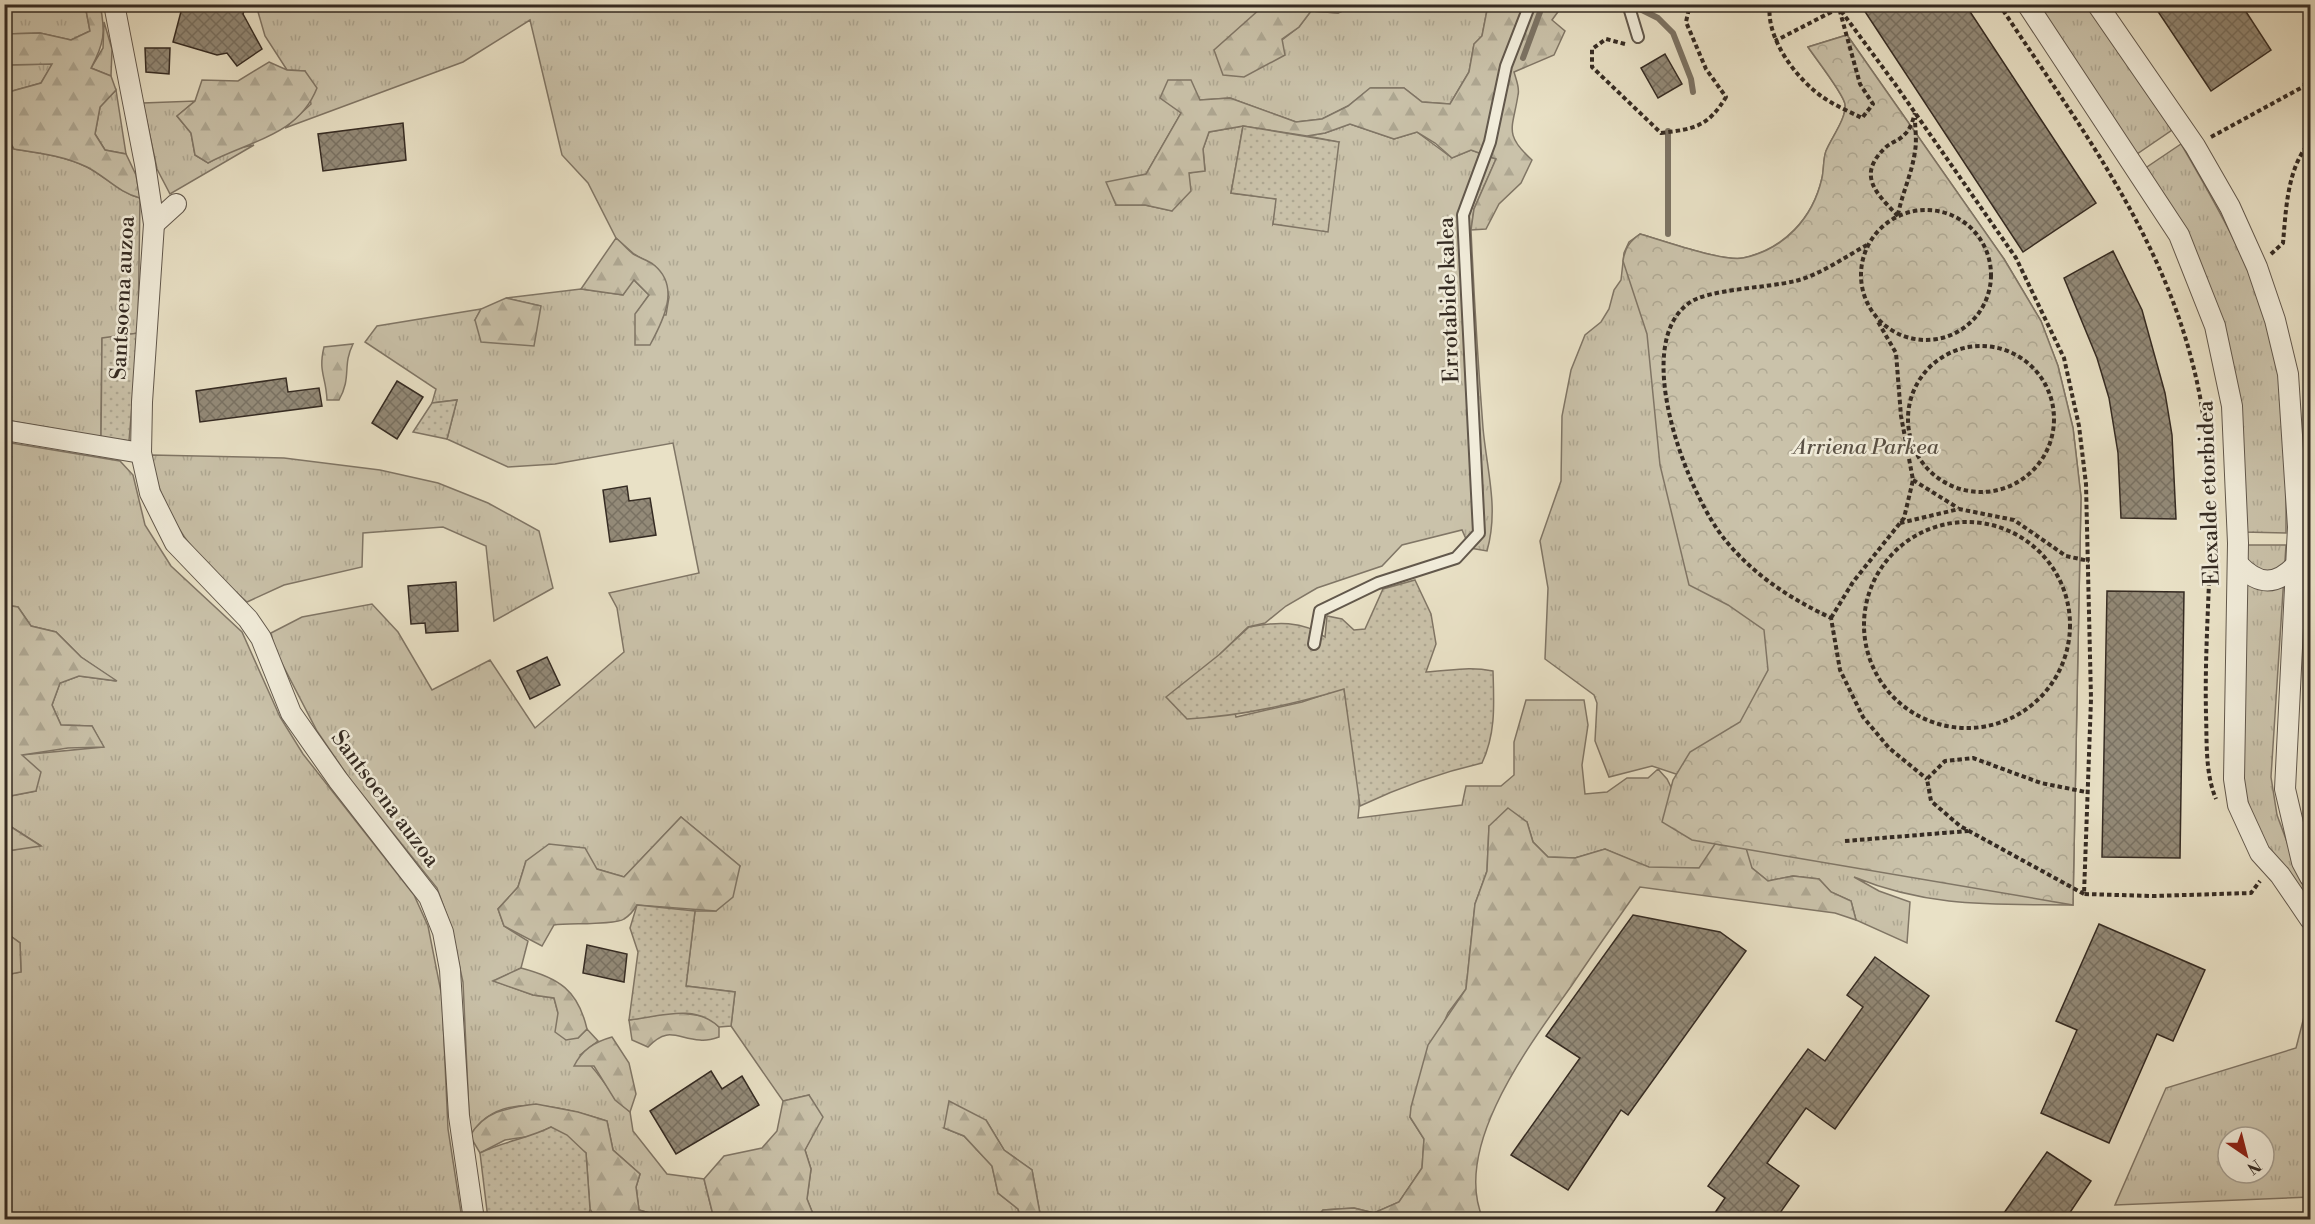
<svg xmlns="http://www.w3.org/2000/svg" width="2315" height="1224" viewBox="0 0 2315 1224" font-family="'Libre Bodoni',serif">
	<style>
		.grass { fill: url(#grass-tufts); stroke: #807666; stroke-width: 1.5; fill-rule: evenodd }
		.forest { fill: url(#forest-firs); stroke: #807666; stroke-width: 1.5 }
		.park { fill: url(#park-crowns); stroke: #807666; stroke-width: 1.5 }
		.garden { fill: url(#garden-dots); stroke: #807666; stroke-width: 1.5 }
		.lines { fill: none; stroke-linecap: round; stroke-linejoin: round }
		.stream { stroke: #7c7364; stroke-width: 6 }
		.building { fill: url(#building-cross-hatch); stroke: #352b23; stroke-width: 1.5 }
		.service-casing { stroke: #62584c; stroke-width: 14 }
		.minor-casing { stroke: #62584c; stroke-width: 22 }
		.path { stroke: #352b23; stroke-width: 4; stroke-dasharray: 4.5 3; stroke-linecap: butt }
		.service { stroke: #f1ecda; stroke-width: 10 }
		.minor { stroke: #f1ecda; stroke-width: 20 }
		.labels { text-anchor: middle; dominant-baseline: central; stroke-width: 5; stroke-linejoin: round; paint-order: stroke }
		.street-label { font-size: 22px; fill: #352b23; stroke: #f1ecda }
		.park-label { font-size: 22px; font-style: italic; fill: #5a5145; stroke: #f1ecda }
	</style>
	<defs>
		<pattern id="grass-tufts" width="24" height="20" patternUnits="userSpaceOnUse" patternTransform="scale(1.5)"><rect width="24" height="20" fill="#cac2aa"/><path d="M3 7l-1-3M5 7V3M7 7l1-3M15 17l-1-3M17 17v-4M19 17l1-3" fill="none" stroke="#aea792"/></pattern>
		<pattern id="forest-firs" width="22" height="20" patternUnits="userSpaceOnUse" patternTransform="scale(1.5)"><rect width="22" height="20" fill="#cac2aa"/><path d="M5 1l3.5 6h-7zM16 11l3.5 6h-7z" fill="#aea792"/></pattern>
		<pattern id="park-crowns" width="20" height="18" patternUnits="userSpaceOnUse" patternTransform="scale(1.5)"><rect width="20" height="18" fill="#cac2aa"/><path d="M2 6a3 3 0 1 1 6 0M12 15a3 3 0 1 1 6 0" fill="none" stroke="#aea792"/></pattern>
		<pattern id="garden-dots" width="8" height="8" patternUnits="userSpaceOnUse" patternTransform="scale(1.5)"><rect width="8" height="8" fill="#cac2aa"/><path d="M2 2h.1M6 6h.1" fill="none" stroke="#aea792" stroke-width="1.8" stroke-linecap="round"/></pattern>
		<pattern id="building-cross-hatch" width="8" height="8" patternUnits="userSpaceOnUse" patternTransform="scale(1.5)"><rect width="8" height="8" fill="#938a78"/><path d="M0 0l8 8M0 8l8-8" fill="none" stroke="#797162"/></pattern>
	</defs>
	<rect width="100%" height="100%" fill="#e9e1c6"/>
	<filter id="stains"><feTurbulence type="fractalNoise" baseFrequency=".00333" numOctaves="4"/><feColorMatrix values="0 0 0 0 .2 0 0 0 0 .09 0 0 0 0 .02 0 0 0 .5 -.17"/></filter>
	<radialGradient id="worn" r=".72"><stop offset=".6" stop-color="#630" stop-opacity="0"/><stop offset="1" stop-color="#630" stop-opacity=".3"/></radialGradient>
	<g class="grass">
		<path d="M 1357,4 L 1488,5 L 1482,36 L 1474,44 L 1469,72 L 1450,104 L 1422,102 L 1404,88 L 1371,88 L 1348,106 L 1322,119 L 1296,122 L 1230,98 L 1200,100 L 1181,113 L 1146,174 L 1116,205 L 1145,205 L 1172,211 L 1189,173 L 1205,170 L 1203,149 L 1209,132 L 1243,126 L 1231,193 L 1277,199 L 1273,224 L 1339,142 L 1307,136 L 1325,133 L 1350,124 L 1394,139 L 1417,132 L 1452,158 L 1471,150 L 1496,159 L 1474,209 L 1471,230 C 1474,296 1478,363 1483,428 C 1487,472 1499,508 1487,551 L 1470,548 L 1462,530 L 1402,545 L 1382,566 L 1317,588 L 1286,606 L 1265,623 L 1248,627 L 1220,654 L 1236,717 L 1302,702 L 1344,688 C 1349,730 1364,777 1358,818 L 1462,805 L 1466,786 L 1501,786 L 1514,775 L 1514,742 L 1526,700 L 1584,700 L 1588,725 L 1582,765 L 1585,794 L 1607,792 L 1627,778 L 1648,778 L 1658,769 L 1667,779 L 1673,791 L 1721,789 L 1652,766 L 1609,777 L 1595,741 L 1597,703 L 1594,695 L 1545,659 L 1548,588 L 1540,541 L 1561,481 L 1562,416 L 1571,370 L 1585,335 L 1601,322 L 1609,309 L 1614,290 L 1621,280 L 1624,253 L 1629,242 L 1640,234 C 1661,240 1723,262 1743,258 C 1784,249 1813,218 1822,178 C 1824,169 1823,159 1826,151 C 1831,138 1847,118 1845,104 C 1843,93 1816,59 1808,47 L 1847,35 L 2004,259 L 2041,321 L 2058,366 L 2073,428 L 2081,497 L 2073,905 C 1993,904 1930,908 1854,877 L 1879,891 L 1910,902 L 1907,943 L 1856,920 L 1851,901 L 1831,892 L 1819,879 L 1793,876 L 1768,881 L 1752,868 L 1649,868 L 1605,849 L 1575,858 L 1548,857 L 1533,842 L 1527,822 L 1489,826 L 1487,871 L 1475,904 L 1466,989 L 1448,1013 L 1419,1080 L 1410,1117 L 1424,1139 L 1422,1168 L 1399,1202 L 1374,1213 L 1354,1208 L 1323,1210 L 1315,1220 L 1041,1219 L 1032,1170 L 1004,1150 L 986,1120 L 944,1128 L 964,1136 L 992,1166 L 998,1193 L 1018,1209 L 1021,1219 L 815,1219 L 807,1199 L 811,1169 L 805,1150 L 811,1138 L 809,1095 L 783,1101 L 731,1026 L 735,992 L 686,986 L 695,911 L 716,911 L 740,866 L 681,817 L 624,877 L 597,869 L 526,861 L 518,887 L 498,909 L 504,926 L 528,941 L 521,968 L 494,981 L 533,995 L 554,998 L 558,1013 L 578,1038 L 587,1029 L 598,1041 L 580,1055 C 600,1071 609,1095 630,1112 L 633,1131 L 667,1174 L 704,1179 L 714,1219 L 659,1219 L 656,1215 L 639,1210 L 636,1187 L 640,1174 L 613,1150 L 607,1121 C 564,1107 498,1088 470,1136 L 463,982 L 450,924 L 437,888 L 349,778 L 317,731 L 275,650 L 271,633 L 302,617 L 372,604 L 398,632 L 432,690 L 490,660 L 535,728 L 624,652 L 617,608 L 609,593 L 699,573 L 673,443 L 555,464 L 508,467 L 447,439 L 457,400 L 432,403 L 436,389 L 365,342 L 377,326 L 481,309 L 475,320 L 541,306 L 506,298 L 581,289 L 623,295 L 633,279 L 649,295 L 636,314 L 666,315 L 669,297 L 665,281 L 655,266 L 634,254 L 616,238 L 588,183 L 562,155 L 530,20 L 463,62 L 285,128 L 311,104 L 305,71 L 287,70 L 265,36 L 256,5 L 1260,5 L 1282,40 L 1299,27 L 1311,11 L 1338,13 Z"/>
		<polygon points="4,5 85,5 90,31 71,40 40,33 5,34"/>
		<polygon points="2035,5 2087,5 2172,130 2137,154"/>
		<polygon points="104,22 112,49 111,76 91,68 103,48"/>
		<polygon points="53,64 41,83 5,93 5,65"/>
		<polygon points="116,90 126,154 105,150 95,134 100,107"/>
		<polygon points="195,101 177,116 191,133 195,155 208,163 234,149 254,145 170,194 157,169 143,103"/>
		<path d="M 4,134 L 14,149 C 40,153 64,156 87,167 C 105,176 120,193 140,198 L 138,333 L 102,339 L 101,437 L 5,420 Z"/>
		<path d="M 2181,144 C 2223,216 2268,293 2280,378 C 2287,429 2286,481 2286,533 L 2243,532 L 2237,383 L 2144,169 Z"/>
		<polygon points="5,442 120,461 133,475 145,525 171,566 242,632 280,717 303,754 414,895 428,926 442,997 448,1129 462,1219 5,1219 5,975 21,972 20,943 5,932 5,853 7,851 40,845 5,823 5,797 36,791 21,755 103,747 92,726 61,725 52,705 60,683 79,676 116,681 81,657 56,632 31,626 18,607 5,605"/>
		<path d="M 151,455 L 284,458 L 380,470 L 438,483 L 488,503 L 539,531 L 553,588 L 494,621 L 486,546 L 443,527 L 363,533 L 362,567 L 284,585 L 247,602 C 198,559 162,522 151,455 Z"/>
		<path d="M 2245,545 L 2286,545 L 2271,777 L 2277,815 L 2306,893 C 2267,861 2248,813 2238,765 Z"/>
		<path d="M 2306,1009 L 2310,1046 L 2310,1197 L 2115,1205 L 2166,1088 L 2296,1048 ZM 2228,1137 L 2264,1137 L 2264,1173 L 2228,1173 Z"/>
	</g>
	<g class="forest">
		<path d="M 85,5 L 100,5 C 106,32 104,44 91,68 L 111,76 L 116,90 L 100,107 L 95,134 L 105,150 L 126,154 L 136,175 L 140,198 C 119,193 105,176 87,167 C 64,156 40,153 14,149 L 5,134 L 5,93 L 41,83 L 52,64 L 5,65 L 5,34 L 40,33 L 71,40 L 90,31 Z"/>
		<polygon points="1260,5 1357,5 1338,13 1311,11 1299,27 1282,39 1285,55 1244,77 1223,75 1214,50 1261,8"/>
		<path d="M 1488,5 L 1563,5 L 1552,20 L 1565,31 L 1554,55 L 1514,72 C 1516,79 1520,88 1518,95 C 1513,128 1503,134 1532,160 L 1521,183 L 1499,204 L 1486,229 L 1471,230 L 1474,209 L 1496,159 L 1471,150 L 1452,158 L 1435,143 L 1417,132 L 1394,139 L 1350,124 L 1325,133 L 1307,136 L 1243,126 L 1209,132 L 1203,149 L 1205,171 L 1189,173 L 1191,191 L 1172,211 L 1145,205 L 1116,205 L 1106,182 L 1146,174 L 1181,113 L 1160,98 L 1168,80 L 1191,80 L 1200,100 L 1230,98 L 1296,122 L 1322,119 L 1348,106 L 1370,88 L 1404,88 L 1422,102 L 1450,104 L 1469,72 L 1474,44 L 1482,36 Z"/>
		<path d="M 269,62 L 287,70 L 305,71 L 317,88 C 298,136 249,141 208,163 L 195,155 L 191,133 L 177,116 L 195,101 L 202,80 L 238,81 Z"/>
		<path d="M 616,238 C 622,243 627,249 633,254 C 639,258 648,260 654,265 C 681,287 663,321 650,345 L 635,345 L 635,314 L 649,295 L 634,280 L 623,295 L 581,289 Z"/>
		<polygon points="506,298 541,306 534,346 481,342 475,320 481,309"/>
		<path d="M 353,344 C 342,366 352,377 339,400 L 327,400 C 326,376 318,372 324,347 Z"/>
		<polygon points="5,605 18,607 31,626 56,632 81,657 117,681 79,676 60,683 52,705 61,725 92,726 104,747 68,748 22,755 41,772 36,791 5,797"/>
		<path d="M 1508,808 L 1527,822 L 1533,842 L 1548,857 L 1575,858 L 1605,849 L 1649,867 L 1699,868 L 1715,844 L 1746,848 L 1752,868 L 1768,881 L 1793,876 L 1819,879 L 1831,892 L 1851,901 L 1856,920 L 1835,913 L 1640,887 C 1617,920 1594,952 1572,985 C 1532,1042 1451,1146 1483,1219 L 1315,1220 L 1323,1210 L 1354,1208 L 1374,1213 L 1399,1202 L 1422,1168 L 1424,1139 L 1410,1117 L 1411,1107 L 1428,1045 L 1466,989 L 1475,904 L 1487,871 L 1489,826 Z"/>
		<path d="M 681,817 L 740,866 L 733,897 L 716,911 L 637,905 C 634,910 629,916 624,919 C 616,925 569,923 554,925 L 542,946 L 504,926 L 498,909 L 518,887 L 526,861 L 549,844 L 585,848 L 597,869 L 624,877 Z"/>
		<polygon points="5,823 41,846 7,851 5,853"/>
		<polygon points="5,932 20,943 21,972 5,975"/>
		<path d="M 521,968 C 559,978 578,990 587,1029 L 578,1038 L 566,1040 L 555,1032 L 558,1013 L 554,998 L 533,995 L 493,981 Z"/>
		<path d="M 675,1012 L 709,1017 L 719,1027 L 719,1037 C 713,1039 706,1041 700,1040 C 676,1038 668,1026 648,1047 L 632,1040 L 629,1020 Z"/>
		<path d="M 612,1037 L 629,1063 L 636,1094 L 630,1112 L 615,1100 L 594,1066 L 574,1066 C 582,1050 594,1042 612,1037 Z"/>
		<polygon points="809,1095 823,1117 805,1150 811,1169 807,1199 815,1219 714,1219 704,1179 724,1156 762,1148 777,1131 783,1101"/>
		<polygon points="949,1101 986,1120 1004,1150 1032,1170 1041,1219 1021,1219 1018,1209 998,1193 992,1166 964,1136 944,1128"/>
		<path d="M 536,1104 L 578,1112 L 607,1121 L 613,1150 L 640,1174 L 636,1187 L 639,1210 L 656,1215 L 659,1219 L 596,1219 L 590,1209 L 586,1153 L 551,1127 L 532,1136 L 505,1140 L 480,1153 L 470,1136 C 485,1110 508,1108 536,1104 Z"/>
	</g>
	<path class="park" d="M 1847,35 L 2004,259 L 2041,321 L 2058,366 L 2073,428 L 2081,497 L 2073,905 L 1692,840 L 1662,822 L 1673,780 L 1690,752 L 1740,722 L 1768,670 L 1764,630 L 1728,605 L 1689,585 L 1660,465 L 1647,334 L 1623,261 C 1625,248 1629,242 1640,234 C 1661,240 1723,262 1743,258 C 1784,250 1813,218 1822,178 C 1824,169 1823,159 1826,151 C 1831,138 1847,118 1845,104 C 1843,93 1816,59 1808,47 Z"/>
	<g class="garden">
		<polygon points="1243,126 1339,142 1328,232 1273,224 1276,199 1231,193"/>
		<polygon points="138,333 129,441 101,437 102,338"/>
		<polygon points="457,400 447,439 413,432 432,403"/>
		<path d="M 1415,580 L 1431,614 L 1436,644 L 1426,672 C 1451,671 1467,666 1493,671 C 1494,704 1496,733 1482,763 C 1439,773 1400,787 1360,806 L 1344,689 C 1292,705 1242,716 1187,719 L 1166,697 L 1220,654 L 1249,627 C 1275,622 1303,620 1325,637 L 1327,616 L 1342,619 L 1354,630 L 1365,629 L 1383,589 Z"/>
		<path d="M 637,905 L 695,911 L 686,986 L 735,992 L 731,1026 L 719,1027 C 694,1003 659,1017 629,1020 L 638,952 L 630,928 Z"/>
		<path d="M 551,1127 L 567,1135 L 586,1153 L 590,1209 L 588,1219 L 488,1219 L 480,1153 C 504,1141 527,1139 551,1127 Z"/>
	</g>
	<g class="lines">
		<g class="stream">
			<polyline points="1630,4 1658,18 1673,33 1691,79 1693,92"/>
			<polyline points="1523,58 1543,4"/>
			<polyline points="1668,131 1668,234"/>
		</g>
	</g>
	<g class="building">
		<polygon points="183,4 246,4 243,14 262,49 237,66 227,53 217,55 173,42"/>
		<polygon points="1860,4 1965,4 2096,203 2023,252"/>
		<polygon points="2153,4 2241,4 2271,50 2211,91"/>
		<polygon points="145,48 170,48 169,74 146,72"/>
		<polygon points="1665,54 1682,84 1658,98 1641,68"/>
		<polygon points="403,123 406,160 323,171 318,134"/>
		<polygon points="2113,251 2142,310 2165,393 2172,435 2176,519 2121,518 2118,453 2109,398 2097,358 2064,278"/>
		<polygon points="286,378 288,392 319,388 322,406 200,422 196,391"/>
		<polygon points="397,381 423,397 397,439 372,423"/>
		<polygon points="627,486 629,501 650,498 656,535 610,542 603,490"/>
		<polygon points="456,582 458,631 426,633 425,623 411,624 408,586"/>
		<polygon points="2107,591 2184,592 2180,858 2102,857"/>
		<polygon points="547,657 560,685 530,699 517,671"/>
		<polygon points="1633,915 1720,932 1746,951 1628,1115 1621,1110 1568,1190 1511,1155 1580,1058 1546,1036"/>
		<polygon points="2099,924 2205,970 2173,1041 2157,1034 2109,1143 2041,1113 2077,1030 2056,1021"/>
		<polygon points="587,945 627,954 624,982 583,973"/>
		<polygon points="1875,957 1929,996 1835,1129 1806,1108 1767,1163 1799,1186 1775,1220 1710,1220 1725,1198 1708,1186 1808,1049 1825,1061 1863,1007 1847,995"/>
		<polygon points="711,1071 722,1089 742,1076 759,1105 676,1154 650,1111"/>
		<polygon points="2047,1152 2091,1181 2065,1220 1999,1220"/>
	</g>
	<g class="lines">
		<defs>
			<g id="service">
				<polyline points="1628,4 1638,37"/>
				<polyline points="1314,644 1320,611 1378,583 1456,558 1479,533 1463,215 1490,142 1506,66 1530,4"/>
			</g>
			<g id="minor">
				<polyline points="114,4 145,164 154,224 142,402 141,453 150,493 175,543 248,619 261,638 291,713 338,780 429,897 443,932 450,970 459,1116 474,1220"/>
				<polyline points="2027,4 2179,235 2215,326 2232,406 2238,543 2234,779 2238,805 2260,853 2280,875 2310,919"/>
				<polyline points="2097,4 2195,146 2230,207 2257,267 2275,320 2288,374 2298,527 2285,789 2302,862 2310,877"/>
				<polyline points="154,224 176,204"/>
				<polyline points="4,430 141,453"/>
				<path d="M 2238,564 C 2259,586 2276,586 2297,564"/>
			</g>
		</defs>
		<use href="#service" class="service-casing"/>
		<use href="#minor" class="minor-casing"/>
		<g class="path">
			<path d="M 1770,4 C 1765,38 1797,80 1824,98 C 1836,106 1850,112 1862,118 L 1873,104 L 1860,84 L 1839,8 L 1775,41"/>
			<polyline points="1839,4 1839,8 1895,84 2016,258 2064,358 2079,426 2086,484 2091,699 2084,894 2153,896 2251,893 2260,881"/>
			<path d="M 1999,4 C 2083,132 2173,247 2201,402 C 2203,418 2208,434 2209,451 C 2215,539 2204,626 2206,714 C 2207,742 2205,773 2216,799"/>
			<path d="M 1625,44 L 1606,39 L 1592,49 L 1592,67 L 1661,133 C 1694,129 1708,127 1726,97 L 1706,69 L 1686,22 L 1690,4"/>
			<polyline points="2304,85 2310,75"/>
			<polyline points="2211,137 2310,83"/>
			<circle cx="1926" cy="275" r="65"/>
			<path d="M 1898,215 C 1902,193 1912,174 1915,151 C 1917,140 1915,129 1915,118"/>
			<path d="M 1898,216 C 1876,193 1856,175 1886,147 C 1892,142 1900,140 1905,134 C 1910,130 1913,120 1915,113"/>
			<path d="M 1867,245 C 1845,257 1820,275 1795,281 C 1767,288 1708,289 1689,303 C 1629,346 1689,497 1726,541 C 1755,576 1791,599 1831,618 L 1840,670 L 1863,717 L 1889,748 L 1927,779"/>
			<path d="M 2271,254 L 2283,243 C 2286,210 2287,168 2310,142"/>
			<circle cx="1981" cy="419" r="73"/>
			<polyline points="1913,480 1958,508"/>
			<circle cx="1967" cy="625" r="103"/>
			<polyline points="1900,523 1959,509 2014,520 2066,556 2089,561"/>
			<polyline points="1831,618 1853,582 1904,518 1913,480 1901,416 1896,353 1877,320"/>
			<polyline points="1845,841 1968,831"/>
			<polyline points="2084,894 1960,826 1931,801 1927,779 1945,761 1973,758 2041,783 2086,792"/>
		</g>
		<use href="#service" class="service"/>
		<use href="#minor" class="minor"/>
	</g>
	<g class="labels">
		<g class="street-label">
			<text transform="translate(123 298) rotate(-87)">Santsoena auzoa</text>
			<text transform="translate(1449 300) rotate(-92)">Errotabide kalea</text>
			<text transform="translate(2209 493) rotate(-92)">Elexalde etorbidea</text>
			<text transform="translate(385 799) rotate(53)">Santsoena auzoa</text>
		</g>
		<g class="park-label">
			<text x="1866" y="447">Arriena Parkea</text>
		</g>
	</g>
	<rect width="2315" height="1224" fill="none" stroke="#e9e1c6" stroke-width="24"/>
	<rect x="6" y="6" width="2303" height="1212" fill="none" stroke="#352b23" stroke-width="3"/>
	<rect x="12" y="12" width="2291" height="1200" fill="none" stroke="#352b23" stroke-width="1.5"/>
	<g transform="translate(2246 1155) rotate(145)"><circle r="28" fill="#f1ecda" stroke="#a69f91" stroke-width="1.5"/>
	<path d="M0-4.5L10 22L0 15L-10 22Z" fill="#8f2418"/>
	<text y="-9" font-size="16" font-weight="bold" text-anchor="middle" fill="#352b23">N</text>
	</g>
	<rect width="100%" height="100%" filter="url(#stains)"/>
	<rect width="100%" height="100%" fill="url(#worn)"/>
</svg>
